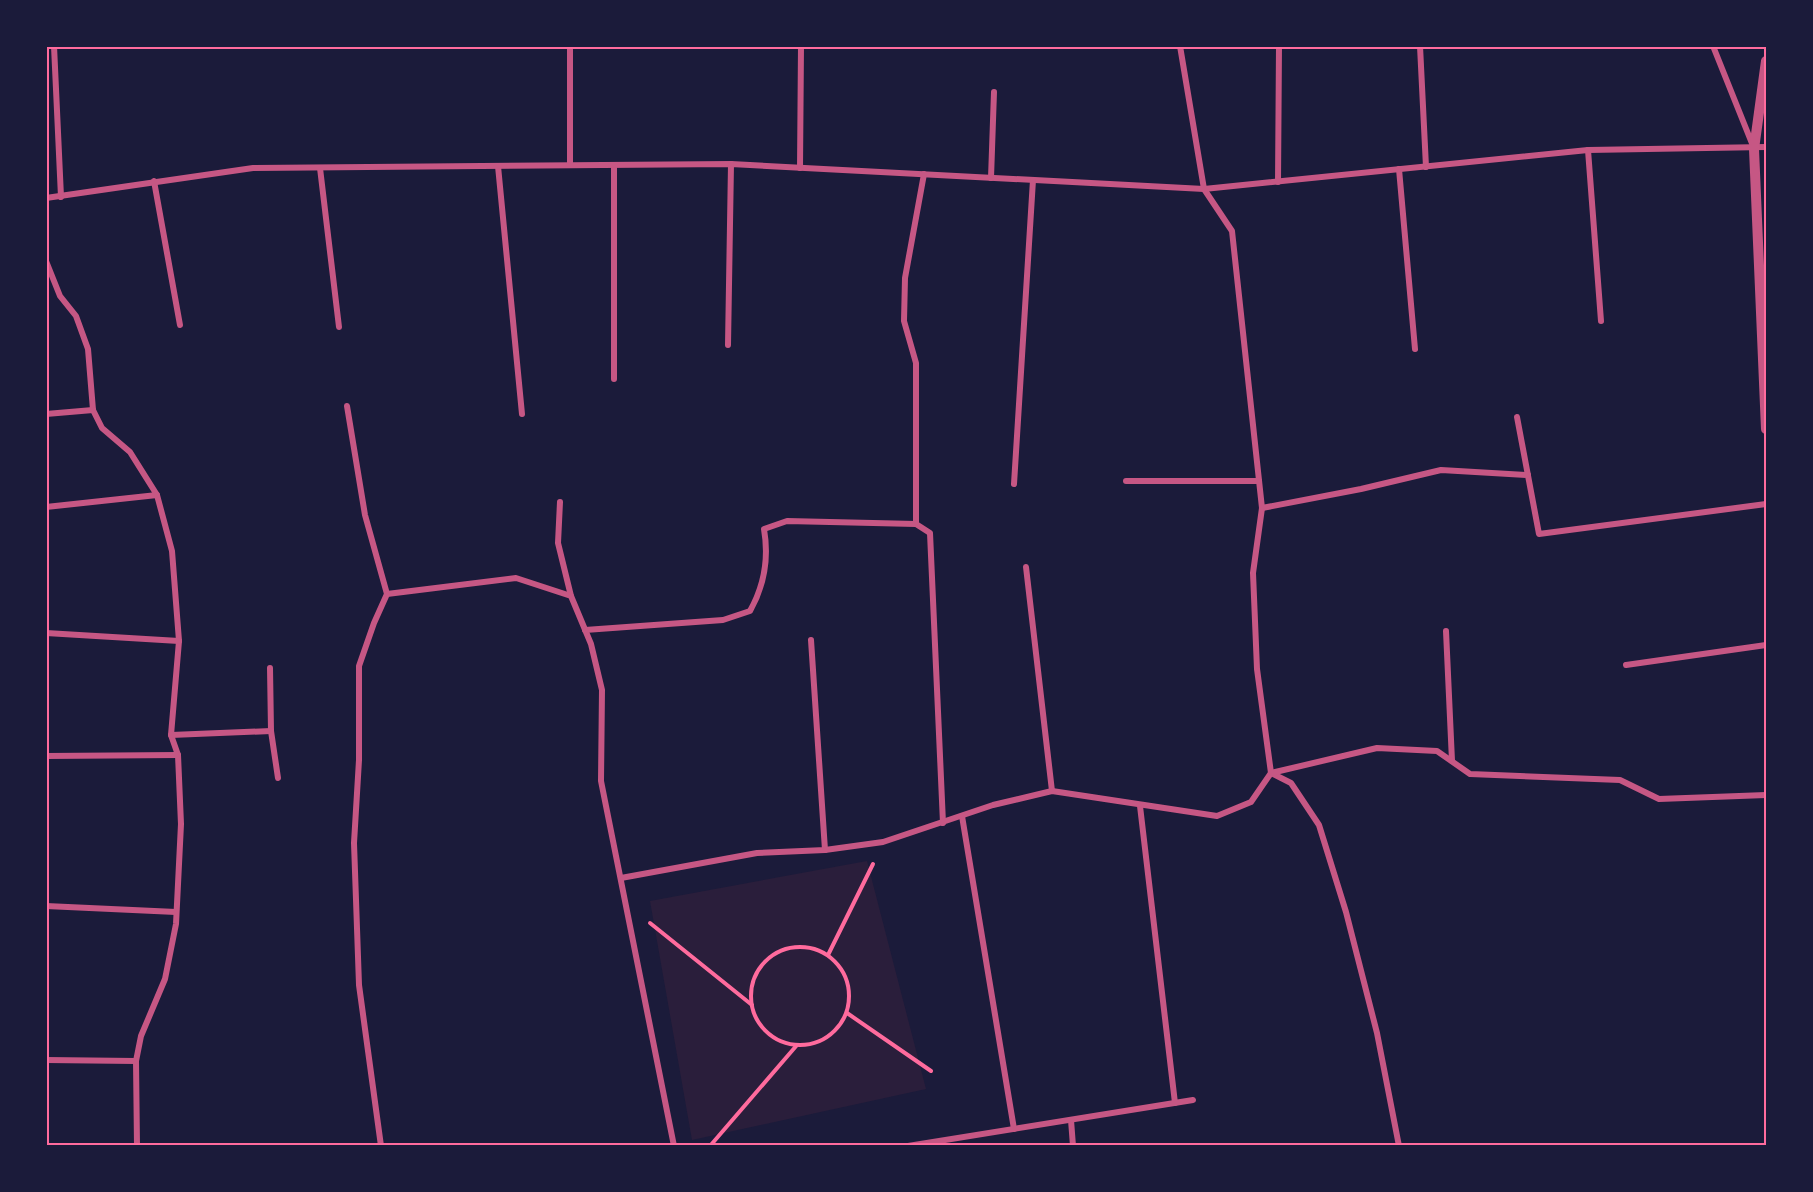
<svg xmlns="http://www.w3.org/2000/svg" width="1813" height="1192" viewBox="0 0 1813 1192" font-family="'Alegreya Sans',sans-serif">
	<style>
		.green { fill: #2a1e3b }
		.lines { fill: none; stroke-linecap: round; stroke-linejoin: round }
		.path { stroke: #ff6b9d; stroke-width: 4 }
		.minor { stroke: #c65784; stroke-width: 6 }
		.tertiary { stroke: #c65784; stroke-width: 10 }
		.neatline { fill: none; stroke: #ff6b9d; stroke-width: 2 }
	</style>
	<rect width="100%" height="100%" fill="#1b1b3a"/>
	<polygon class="green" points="867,861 926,1089 692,1140 650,901"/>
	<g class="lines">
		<g class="path">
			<polyline points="650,923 752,1005"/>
			<circle cx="800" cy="996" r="49"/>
			<polyline points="828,955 873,864"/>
			<polyline points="847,1013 931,1071"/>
			<polyline points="710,1146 797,1045"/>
		</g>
		<g class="minor">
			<polyline points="54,46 61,197"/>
			<polyline points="570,46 570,165"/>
			<polyline points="1180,46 1204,189 1232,231 1262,508 1253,573 1257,669 1271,773 1291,783 1319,825 1346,912 1377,1033 1399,1146"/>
			<polyline points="1420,46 1426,167"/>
			<polyline points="1713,46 1753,146"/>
			<polyline points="1588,150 1601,321"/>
			<polyline points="614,165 614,379"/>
			<polyline points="498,166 522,414"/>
			<polyline points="320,168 339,327"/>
			<polyline points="800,168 801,46"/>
			<polyline points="1399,169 1415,349"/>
			<polyline points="991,178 994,92"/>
			<polyline points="154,181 180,325"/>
			<polyline points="1278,182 1279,46"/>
			<polyline points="46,198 253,168 731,164 1204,189 1588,150 1766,147"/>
			<polyline points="46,261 60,296 76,316 88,349 93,410 102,428 130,452 157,495 172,551 179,641 171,735 178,755 181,824 176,924 165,979 141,1036 136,1061 137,1146"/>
			<polyline points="728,345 731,164"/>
			<polyline points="347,406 365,515 387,594 374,623 359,666 359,760 354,843 359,985 381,1146"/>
			<polyline points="46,414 93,410"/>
			<polyline points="1517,417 1539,534 1766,504"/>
			<polyline points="1126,481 1259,481"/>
			<polyline points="1014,484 1033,180"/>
			<polyline points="560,502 558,543 571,596"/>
			<polyline points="46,507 157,495"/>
			<polyline points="1262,508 1361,489 1441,470 1528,475"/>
			<polyline points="916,524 916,363 904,321 905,278 924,174"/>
			<polyline points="1026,567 1052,791"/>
			<polyline points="387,594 516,578 571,596 591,644 602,690 601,781 674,1146"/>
			<path d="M 585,630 L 723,620 L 750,611 C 764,586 769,558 764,529 L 787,521 L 916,524 L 930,533 L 943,823"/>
			<polyline points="1446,631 1452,761"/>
			<polyline points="46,633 179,641"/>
			<polyline points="811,640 825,850"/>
			<polyline points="1626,665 1766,645"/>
			<polyline points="270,668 271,731 278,778"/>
			<polyline points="171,735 271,731"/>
			<polyline points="46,756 178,755"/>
			<polyline points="1140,806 1175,1103"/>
			<polyline points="962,816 1014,1129"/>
			<polyline points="621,878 757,853 825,850 883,842 993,805 1052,791 1217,816 1251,802 1271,773 1377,748 1437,751 1470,774 1620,780 1659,799 1766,795"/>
			<polyline points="46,906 176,912"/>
			<polyline points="46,1060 136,1061"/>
			<polyline points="1071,1120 1073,1146"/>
			<polyline points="908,1146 1193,1100"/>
		</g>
		<polyline class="tertiary" points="1766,61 1754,149 1766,429"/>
	</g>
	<rect width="1813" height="1192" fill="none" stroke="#1b1b3a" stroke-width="96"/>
	<rect x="48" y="48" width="1717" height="1096" class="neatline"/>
</svg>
